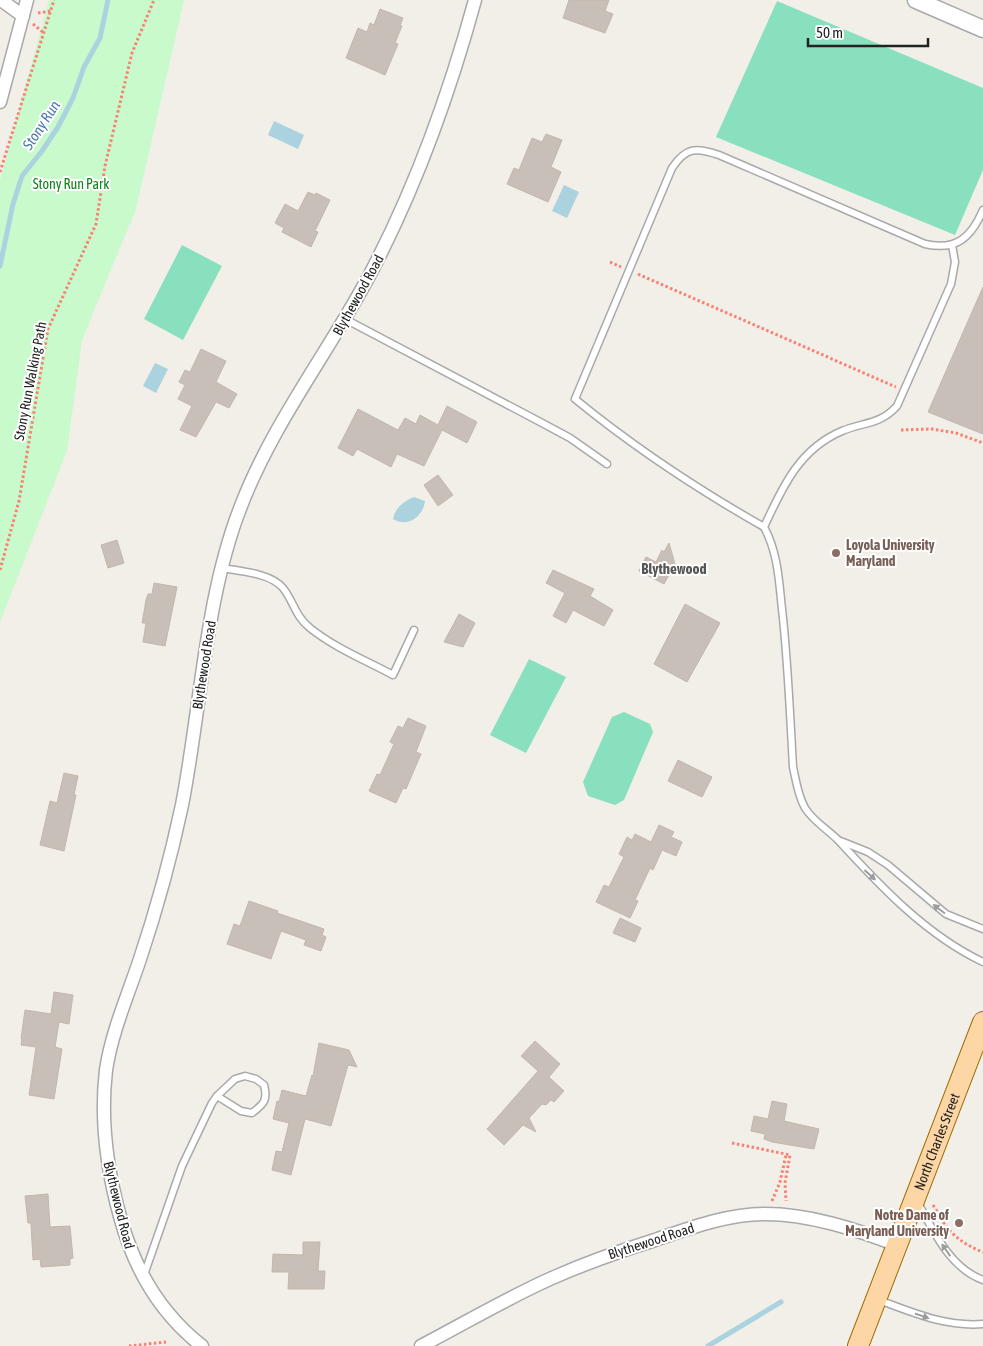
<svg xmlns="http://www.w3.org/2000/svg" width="983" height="1346" viewBox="0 0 983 1346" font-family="'Asap Condensed',sans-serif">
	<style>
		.park { fill: #c8facc }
		.pitch { fill: #88e0be }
		.water { fill: #aad3df }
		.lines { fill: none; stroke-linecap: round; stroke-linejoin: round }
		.stream { stroke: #aad3df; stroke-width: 5 }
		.building { fill: #c7bfb8; stroke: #c4b6ab }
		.service-casing { stroke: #a9a9a9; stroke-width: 9 }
		.minor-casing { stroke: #a9a9a9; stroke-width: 15 }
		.tertiary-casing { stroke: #a9a9a9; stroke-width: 19 }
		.primary-casing { stroke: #a06b00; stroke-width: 22 }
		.path { stroke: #fa8072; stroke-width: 3; stroke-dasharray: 2.5 2.5; stroke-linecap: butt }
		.service { stroke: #fff; stroke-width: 6 }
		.minor { stroke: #fff; stroke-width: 12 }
		.tertiary { stroke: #fff; stroke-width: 16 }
		.primary { stroke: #fcd6a4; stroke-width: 20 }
		.oneway { fill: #9c9c9c }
		.education-dot { fill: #8d6e63; stroke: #fff; stroke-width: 2 }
		.labels { text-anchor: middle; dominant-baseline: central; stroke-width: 4; stroke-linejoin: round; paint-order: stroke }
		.park-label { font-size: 14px; fill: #0c8416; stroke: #fff }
		.street-label { font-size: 14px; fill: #222; stroke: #fff }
		.education-label { font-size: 14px; font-weight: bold; fill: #785e54; stroke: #fff; text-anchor: start }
		.water-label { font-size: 15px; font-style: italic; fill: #4a7aab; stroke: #fff }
		.neighbourhood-label { font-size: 15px; font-weight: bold; fill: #555; stroke: #fff }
	</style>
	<rect width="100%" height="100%" fill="#f2efe9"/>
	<polygon class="park" points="49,0 184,0 136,209 82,340 67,451 0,622 0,180"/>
	<g class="pitch">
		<polygon points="777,1 983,88 983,170 955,235 716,137"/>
		<polygon points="182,245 222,266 183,340 144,319"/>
		<polygon points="529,659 566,677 526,753 490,735"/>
		<polygon points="624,712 650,724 653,732 624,800 615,805 588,796 583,782 612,717"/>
	</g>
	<g class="water">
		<polygon points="274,121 304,135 298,149 268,135"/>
		<polygon points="564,185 579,192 567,218 552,211"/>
		<polygon points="155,363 168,369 156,393 143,386"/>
		<path d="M 414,497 L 425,501 C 423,517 407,528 393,519 C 395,508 404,501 414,497 Z"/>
	</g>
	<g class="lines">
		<g class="stream">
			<polyline points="0,266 13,204 22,176 42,151 58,127 73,98 84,67 100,38 108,0"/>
			<polyline points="708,1346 781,1302"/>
		</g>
	</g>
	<g class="building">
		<polygon points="569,0 609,0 605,11 613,14 605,33 563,18"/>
		<polygon points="380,9 403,18 400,26 402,26 395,43 398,44 385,75 346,58 358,28 367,32 370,23 374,25"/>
		<polygon points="546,134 562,140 551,167 561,172 548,202 507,184 514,168 519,170 532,138 542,142"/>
		<polygon points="308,192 315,195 316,193 330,200 315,231 318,232 311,247 282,232 284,228 275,223 285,204 298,211"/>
		<polygon points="983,287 983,434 928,412"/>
		<polygon points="201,349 226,361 216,382 237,394 229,408 216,402 196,437 180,430 192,406 178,399 185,385 179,382 185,370 190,372"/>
		<polygon points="447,406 477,422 467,443 442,430 424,466 397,454 391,467 357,449 353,456 338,448 358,409 398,430 405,418 416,424 420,415 438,425"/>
		<polygon points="438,475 453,495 438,506 424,485"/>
		<polygon points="117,540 124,563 108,568 101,545"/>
		<polygon points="669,543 675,564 664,584 639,571 646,557 656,562 662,550 664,552"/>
		<polygon points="553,570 594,589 590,596 613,610 604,626 573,610 566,623 553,616 565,593 546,583"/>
		<polygon points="154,583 177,587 165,646 143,642 146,623 142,623 146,600 148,594 152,594"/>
		<polygon points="685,604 720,623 687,682 654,664"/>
		<polygon points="459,614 475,623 463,647 444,642"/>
		<polygon points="408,718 426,726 416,752 421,754 406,789 403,788 396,803 369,791 377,774 380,775 394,744 390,742 398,726 403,728"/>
		<polygon points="678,760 712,777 702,797 668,781"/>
		<polygon points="64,773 78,776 74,795 76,795 64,851 40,845 50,801 57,803"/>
		<polygon points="659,825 674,832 671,837 682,842 676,856 662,850 653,870 650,868 635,900 638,901 630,918 596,902 604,885 609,887 624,857 619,854 627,837 632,840 635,834 651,842"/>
		<polygon points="249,901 278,911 277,913 324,929 322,935 326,937 321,951 304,945 306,940 281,931 271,959 227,944 234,924 240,926"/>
		<polygon points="620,918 641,928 635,942 613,933"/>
		<polygon points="54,992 73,995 69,1024 59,1022 55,1047 62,1049 54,1099 29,1095 36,1047 21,1045 22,1039 21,1039 25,1010 51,1014"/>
		<polygon points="535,1041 560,1064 549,1077 564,1091 554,1102 551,1100 546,1105 542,1104 529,1118 536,1132 523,1125 504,1145 487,1129 538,1071 521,1056"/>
		<polygon points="319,1043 349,1050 357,1067 348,1065 331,1126 305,1119 291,1175 272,1170 276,1151 282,1152 289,1123 273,1119 277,1101 279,1102 282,1090 306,1096 312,1075 313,1076"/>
		<polygon points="772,1101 787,1104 784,1121 819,1129 814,1149 772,1142 764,1139 765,1134 751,1131 754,1116 768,1119"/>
		<polygon points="48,1194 50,1227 70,1226 73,1258 70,1259 70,1265 41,1267 40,1259 33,1260 31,1223 28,1223 25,1196"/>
		<polygon points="303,1242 320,1242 318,1271 325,1271 324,1289 288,1289 289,1272 272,1272 273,1254 303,1255"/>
	</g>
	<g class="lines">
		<defs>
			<g id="service">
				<path d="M 952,245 L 955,262 L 951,284 L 897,406 C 880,425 863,422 842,431 C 799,449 782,488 764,527 C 778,553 779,581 782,609 C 788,662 790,715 793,767 C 796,781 798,796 805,808 C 813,821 827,829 838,840 C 880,886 926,935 983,962"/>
				<polyline points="345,319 544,424 570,438 607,464"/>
				<path d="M 764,527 C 697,489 635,448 575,399 L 672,168 C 686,147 696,147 719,155 L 925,244 C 956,251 971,238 983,210"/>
				<path d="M 222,568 C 239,571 271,573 283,588 C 294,602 295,616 310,628 C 335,648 365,660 393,675 L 414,630"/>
				<polyline points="838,840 868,852 888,865 946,914 983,929"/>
				<path d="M 245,1076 L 256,1079 L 264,1085 C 268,1100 264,1104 252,1113 L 241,1111 L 217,1096 L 235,1079 Z"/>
				<path d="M 918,1203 C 934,1232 950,1268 983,1280"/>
				<polyline points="144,1275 182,1166 212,1103 217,1096"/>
				<path d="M 879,1300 C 914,1313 946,1327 983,1324"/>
			</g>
			<g id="minor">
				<polyline points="1,0 23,16"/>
				<polyline points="0,102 27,0"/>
				<path d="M 202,1346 C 161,1314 135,1270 121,1220 C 107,1171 100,1121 106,1070 C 112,1031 128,995 140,959 C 157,908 171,857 182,805 C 201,708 205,597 241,506 C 272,425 327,354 368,278 C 415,190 449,95 475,0"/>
				<path d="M 421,1346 C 465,1323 507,1298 552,1278 C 586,1263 620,1251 655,1240 C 690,1228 727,1214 765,1214 C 809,1214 855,1229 897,1245"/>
			</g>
			<polyline id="tertiary" points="916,0 983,29"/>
			<g id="primary">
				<path id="s1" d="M 858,1346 L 983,1022"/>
			</g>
		</defs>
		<use href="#service" class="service-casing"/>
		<use href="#minor" class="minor-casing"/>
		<use href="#tertiary" class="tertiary-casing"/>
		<use href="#primary" class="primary-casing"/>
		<g class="path">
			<polyline points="38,13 51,11"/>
			<polyline points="33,24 44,33"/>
			<polyline points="0,172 54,0"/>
			<polyline points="610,262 621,267"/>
			<polyline points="638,274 896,387"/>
			<polyline points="901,430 932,429 956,433 983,443"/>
			<polyline points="0,570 19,501 48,329 96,224 105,166 132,53 154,0"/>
			<polyline points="732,1143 790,1155 785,1183 786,1201"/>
			<polyline points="772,1201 780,1182 786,1155"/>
			<path d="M 933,1205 C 938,1212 941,1220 946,1226 C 955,1238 969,1247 983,1252"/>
			<polyline points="129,1346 166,1342"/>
		</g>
		<use href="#service" class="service"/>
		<use href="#minor" class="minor"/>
		<use href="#tertiary" class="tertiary"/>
		<use href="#primary" class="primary"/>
	</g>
	<defs><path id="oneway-solid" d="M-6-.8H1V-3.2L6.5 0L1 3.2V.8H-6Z" transform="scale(1.25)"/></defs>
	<g class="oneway">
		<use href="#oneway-solid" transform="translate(870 875) rotate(42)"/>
		<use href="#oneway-solid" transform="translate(939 909) rotate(-143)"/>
		<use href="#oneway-solid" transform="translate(946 1250) rotate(-125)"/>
		<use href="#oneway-solid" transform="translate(922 1316) rotate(19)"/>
	</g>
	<g class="education-dot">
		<circle cx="836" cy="553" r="5"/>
		<circle cx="959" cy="1223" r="5"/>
	</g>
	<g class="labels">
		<g class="park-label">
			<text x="71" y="184">Stony Run Park</text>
		</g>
		<g class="street-label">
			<text transform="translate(358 295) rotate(-61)">Blythewood Road</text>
			<text transform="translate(30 381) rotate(-79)">Stony Run Walking Path</text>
			<text transform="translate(204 665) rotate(-81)">Blythewood Road</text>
			<text stroke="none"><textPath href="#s1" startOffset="219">North Charles Street</textPath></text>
			<text transform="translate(119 1205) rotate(76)">Blythewood Road</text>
			<text transform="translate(651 1241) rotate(-18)">Blythewood Road</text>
		</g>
		<g class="education-label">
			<text x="846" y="545">Loyola University<tspan x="846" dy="16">Maryland</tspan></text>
			<text x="949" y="1215" text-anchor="end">Notre Dame of<tspan x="949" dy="16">Maryland University</tspan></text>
		</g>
		<g class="water-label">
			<text transform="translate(41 125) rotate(-57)">Stony Run</text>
		</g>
		<g class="neighbourhood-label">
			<text x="674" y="568">Blythewood</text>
		</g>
	</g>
	<path d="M808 38v8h120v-8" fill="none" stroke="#222222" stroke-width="2.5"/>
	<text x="816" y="38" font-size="15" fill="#222222" stroke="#ffffff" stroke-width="4" paint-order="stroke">50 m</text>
</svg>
